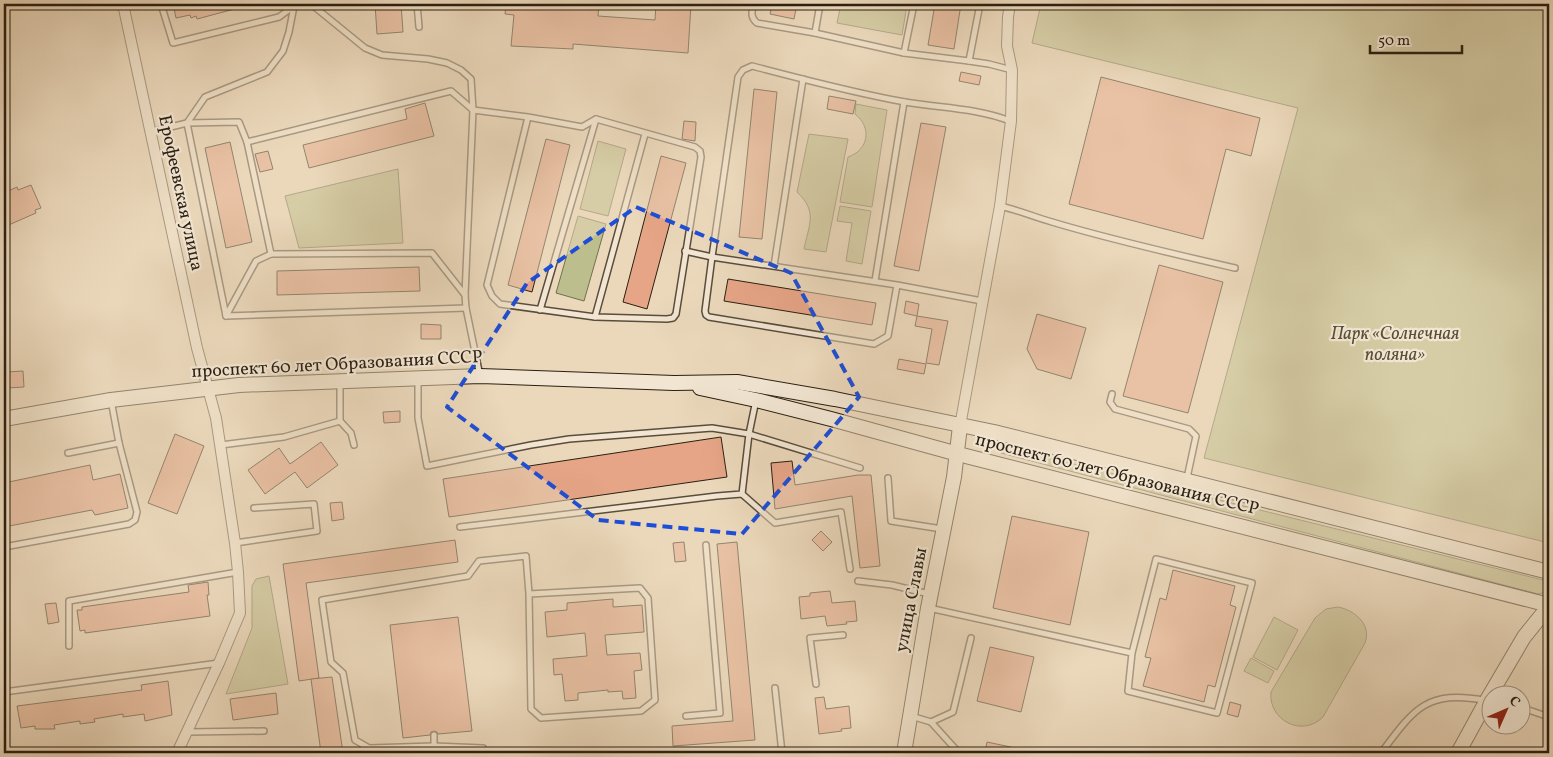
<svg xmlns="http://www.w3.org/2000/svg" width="1553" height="757" viewBox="0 0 1553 757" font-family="Vollkorn,serif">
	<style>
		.green { fill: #bcbe8d; stroke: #736e4f }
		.building { fill: #e6a587; stroke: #2a1f11 }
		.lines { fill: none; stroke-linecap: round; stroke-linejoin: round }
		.lane-casing { stroke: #5a4d3c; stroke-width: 8 }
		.street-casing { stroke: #5a4d3c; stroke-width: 12 }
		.secondary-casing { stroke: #2a1f11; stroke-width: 16 }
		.lane { stroke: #f2e6d3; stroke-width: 5 }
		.street { stroke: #f2e6d3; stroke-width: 10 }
		.secondary { stroke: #f2e6d3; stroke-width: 14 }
		.marked { fill: none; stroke: #1d4ed8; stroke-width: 4; stroke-dasharray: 10 6; stroke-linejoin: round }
		.labels { text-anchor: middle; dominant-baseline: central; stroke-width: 4.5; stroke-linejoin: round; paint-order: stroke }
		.street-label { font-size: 18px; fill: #2a1f11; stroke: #f2e6d3 }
		.park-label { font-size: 18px; font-style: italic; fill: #564f36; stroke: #f2e6d3 }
	</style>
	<rect width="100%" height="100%" fill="#ebd8bb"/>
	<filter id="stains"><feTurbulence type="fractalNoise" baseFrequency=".004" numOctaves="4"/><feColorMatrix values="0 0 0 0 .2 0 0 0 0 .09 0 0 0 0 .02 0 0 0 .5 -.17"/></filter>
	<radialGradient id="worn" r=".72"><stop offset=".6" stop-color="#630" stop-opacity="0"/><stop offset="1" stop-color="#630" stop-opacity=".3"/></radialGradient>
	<g class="green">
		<polygon points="841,4 898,4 907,5 902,35 837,23"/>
		<polygon points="1041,4 1549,4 1549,543 1204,458 1298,108 1032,43"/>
		<path d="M 856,104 L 887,110 L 872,207 L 840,202 L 848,157 C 869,150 872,127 855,114 Z"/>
		<path d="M 809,134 L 848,139 L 826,252 L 804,249 C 809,224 818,212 797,192 Z"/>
		<polygon points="598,141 626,149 608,216 580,209"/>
		<polygon points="398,169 403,243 299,248 285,196"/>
		<polygon points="840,206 871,211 862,264 846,261 852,223 837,221"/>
		<polygon points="578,216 606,224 584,301 556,293"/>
		<polygon points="997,445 1543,580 1548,587 1547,592 1538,594 1001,453 995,449"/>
		<polygon points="269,576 288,684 226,694 252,628 252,586 256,579"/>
		<path d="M 1338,607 C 1354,610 1372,624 1365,643 L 1323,717 C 1302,738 1268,720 1271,692 L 1315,618 L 1326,609 Z"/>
		<polygon points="1274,617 1298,630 1277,670 1253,657"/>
		<polygon points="1251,658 1274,671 1268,683 1244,671"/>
	</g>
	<g class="building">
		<polygon points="173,4 242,4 242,7 197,19 196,16 191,18 190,15 176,18"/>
		<polygon points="375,4 401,4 403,32 377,34"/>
		<polygon points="506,4 599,4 598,16 655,20 656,4 691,4 688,53 573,44 573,49 511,46 514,15 505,14"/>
		<polygon points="772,4 797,4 794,19 770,14"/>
		<polygon points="935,4 961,4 954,49 928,45"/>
		<polygon points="961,72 981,76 979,85 959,81"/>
		<polygon points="1101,77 1260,118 1251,156 1226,149 1203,239 1069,204"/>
		<polygon points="754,89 777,92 762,239 739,237"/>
		<polygon points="829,96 856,101 853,114 827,109"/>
		<polygon points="425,103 434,136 309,168 303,145 407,119 405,109"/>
		<polygon points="684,121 696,122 695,141 682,139"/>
		<polygon points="921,123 946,127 919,271 894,266"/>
		<polygon points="546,139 570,145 532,292 508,285"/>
		<polygon points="230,142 252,242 226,248 205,148"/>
		<polygon points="268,151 273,169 260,172 255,154"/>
		<polygon points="661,156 686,163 647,309 623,302"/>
		<polygon points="31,185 41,208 35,210 36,213 4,227 4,193 17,187 18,190"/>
		<polygon points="1159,265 1223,282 1188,413 1123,396"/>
		<polygon points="419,267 420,291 277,295 277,271"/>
		<polygon points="728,279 876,303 872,325 724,301"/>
		<polygon points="906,301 919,304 917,316 904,313"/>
		<polygon points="1037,314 1086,328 1071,379 1037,369 1027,349"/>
		<polygon points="917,316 948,321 939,365 926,363 932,329 915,326"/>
		<polygon points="421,324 441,325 441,339 421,339"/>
		<polygon points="899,359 926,364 924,374 897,369"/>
		<polygon points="23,371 24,387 7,388 6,372"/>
		<polygon points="400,411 400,422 384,423 383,412"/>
		<polygon points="175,434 204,446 177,514 148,503"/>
		<polygon points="721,437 727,477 449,517 443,479"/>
		<polygon points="321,442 338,465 307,488 295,472 265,494 248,470 279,448 290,464"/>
		<polygon points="792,461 795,485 858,475 871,475 880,566 860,568 852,496 775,509 771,463"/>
		<polygon points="90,465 93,480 120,474 128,508 95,515 92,510 4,527 4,483"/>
		<polygon points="342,502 344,519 332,521 330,503"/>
		<polygon points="1012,516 1089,532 1070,625 993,608"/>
		<polygon points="821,531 832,542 823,551 812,540"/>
		<polygon points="455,540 458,562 306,583 319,678 299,681 283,564"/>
		<polygon points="684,542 686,561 675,562 673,543"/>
		<polygon points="737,542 755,740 673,746 672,726 733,721 717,544"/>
		<polygon points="1173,570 1235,586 1230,605 1236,607 1215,687 1208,685 1204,702 1143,686 1151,658 1145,657 1160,598 1166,600"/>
		<polygon points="208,582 209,595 207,595 210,616 85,633 85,630 80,631 77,610 82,610 82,607 189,592 188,585"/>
		<polygon points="830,591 832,603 855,601 857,621 846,622 847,624 827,626 825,616 801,619 799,597 810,596 810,593"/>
		<polygon points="613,599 613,607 642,605 644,632 605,635 607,655 640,653 642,670 634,671 636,698 623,699 622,691 608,692 608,690 578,693 578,700 565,701 562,674 554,675 553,659 587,656 585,633 547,637 545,612 567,610 567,603"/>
		<polygon points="56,603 59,622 48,624 45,604"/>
		<polygon points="458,617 472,731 438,734 437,732 434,731 431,732 430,735 403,738 390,625"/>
		<polygon points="990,647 1034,657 1021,712 977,701"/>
		<polygon points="332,677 343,753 321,753 311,679"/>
		<polygon points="168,681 172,715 145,721 144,714 123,717 123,714 94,719 95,722 80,724 80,721 54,725 55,729 35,729 35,726 21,728 17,706 142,690 141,685"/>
		<polygon points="276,693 278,714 233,720 230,699"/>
		<polygon points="824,697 826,709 849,706 851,728 841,729 842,731 819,734 815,698"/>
		<polygon points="1230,702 1241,705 1238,717 1227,714"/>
		<polygon points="987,742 1020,749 1019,753 985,753"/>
	</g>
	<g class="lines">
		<defs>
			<g id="lane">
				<polyline points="161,4 173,43 279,17 294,6"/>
				<polyline points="311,4 365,48 382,55 428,59 447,63 461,70 471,79 473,110 465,295 466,308 480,376"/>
				<polyline points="417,4 419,27"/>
				<path d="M 753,4 C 752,12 750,17 757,23 L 815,33 L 904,53 L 969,61 L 980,4"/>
				<polyline points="4,18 4,19"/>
				<polyline points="815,33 820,4"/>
				<polyline points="904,53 914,4"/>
				<polyline points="969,61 989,64 1012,70"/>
				<polyline points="150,132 187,123 205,97 267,72 283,51 289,32 294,6"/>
				<polyline points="247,142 451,91 473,110 528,117 582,127 596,119 695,147 700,151 701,157 676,314 673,318 667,319 595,317 500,304 492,296 487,285 528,117"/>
				<path d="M 1000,206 C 1018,210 1034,217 1052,222 C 1112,240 1174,254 1235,268"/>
				<path d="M 685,251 L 712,257 L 738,77 L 743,70 L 752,66 C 802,79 854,93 905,102 C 940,108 977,108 1010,121"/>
				<polyline points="774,266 803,79"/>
				<polyline points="875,281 904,102"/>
				<polyline points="897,285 888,336 874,344 709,317 706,315 705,311 712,257 897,285 982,301"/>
				<polyline points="465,295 432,253 271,254 247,142 239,122 187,123 226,316 466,308"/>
				<polyline points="540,310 596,119"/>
				<polyline points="226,316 256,261 271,254"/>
				<polyline points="595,317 645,134"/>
				<polyline points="418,379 418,418 427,466 531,445 569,439 712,428 749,434 860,468"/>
				<polyline points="1112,394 1110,402 1115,409 1189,429 1196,436 1187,478"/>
				<polyline points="340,421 351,433 354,445"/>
				<polyline points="221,445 284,437 340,421 340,383"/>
				<polyline points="68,453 119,443"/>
				<polyline points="888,478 891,521 942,529"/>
				<polyline points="742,494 775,523 841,512 850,569"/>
				<polyline points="460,527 717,496 742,494 749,434 756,400"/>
				<polyline points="235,543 317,531 314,504 254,508"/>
				<polyline points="4,547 129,524 135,520 137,512 119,443 111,400"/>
				<polyline points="858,581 892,585 929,594"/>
				<polyline points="929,608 1132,653 1156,559 1252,583 1217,713 1128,691 1132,653"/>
				<polyline points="69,646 69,601 238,572"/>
				<polyline points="816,684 810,638 843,635"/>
				<polyline points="775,688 782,753"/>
				<polyline points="4,692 219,663"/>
				<polyline points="1520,707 1549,717"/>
				<polyline points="686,716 720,713 706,545"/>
				<polyline points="911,716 931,722 959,753"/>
				<polyline points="931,722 953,712 971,638"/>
				<polyline points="188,732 264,731"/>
				<polyline points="434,735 434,746"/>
				<polyline points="369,748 434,746 483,748"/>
				<polyline points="370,753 369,748 355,740 343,673 331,662 322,600 468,576 479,561 526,556 529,594 531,709 541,718 641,711 655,700 648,598 640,588 529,594"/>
				<path d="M 1381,753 C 1414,709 1426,690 1484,700"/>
			</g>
			<g id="street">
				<polyline points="123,4 197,348 216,418 235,543 238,572 240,613 219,663 177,753"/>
				<polyline points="960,426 1000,206 1011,121 1012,70 1007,46 1008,17 1010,4"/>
			</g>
			<g id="secondary">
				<polyline points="700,388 756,400 831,419 958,454 1549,605"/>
				<polyline points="4,419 111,400 239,385 480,376 674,383 737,382 835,399 994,432 1549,572"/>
				<polyline points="904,753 928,608 954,477 960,426"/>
				<polyline points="1458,753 1487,700 1524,637 1549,606"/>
			</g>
		</defs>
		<use href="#lane" class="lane-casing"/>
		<use href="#street" class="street-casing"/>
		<use href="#secondary" class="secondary-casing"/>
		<use href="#lane" class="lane"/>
		<use href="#street" class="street"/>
		<use href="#secondary" class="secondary"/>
	</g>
	<path d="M0 0H1553V757H0ZM 636,207 L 791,273 L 859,397 L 742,534 L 598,520 L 447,407 L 527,283 Z" fill="#ebd8bb" fill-opacity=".55" fill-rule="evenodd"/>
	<path class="marked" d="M 636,207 L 791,273 L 859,397 L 742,534 L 598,520 L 447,407 L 527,283 Z"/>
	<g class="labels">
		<g class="street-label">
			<text transform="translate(180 193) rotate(78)">Ерофеевская улица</text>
			<text transform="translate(337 365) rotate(-3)">проспект 60 лет Образования СССР</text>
			<text transform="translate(1117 475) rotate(14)">проспект 60 лет Образования СССР</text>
			<text transform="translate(912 600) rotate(-79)">улица Славы</text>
		</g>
		<g class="park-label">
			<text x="1395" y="334">Парк «Солнечная<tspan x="1395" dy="21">поляна»</tspan></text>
		</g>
	</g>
	<rect width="1553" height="757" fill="none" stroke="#ebd8bb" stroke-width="20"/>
	<rect x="5" y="5" width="1543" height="747" fill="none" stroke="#2a1f11" stroke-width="2.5"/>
	<rect x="10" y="10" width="1533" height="737" fill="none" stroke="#2a1f11"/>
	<g transform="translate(1506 710) rotate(45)"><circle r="24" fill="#f2e6d3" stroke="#a29685"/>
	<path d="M0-4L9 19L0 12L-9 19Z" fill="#8f2418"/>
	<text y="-8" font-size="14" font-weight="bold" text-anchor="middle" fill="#2a1f11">С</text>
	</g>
	<path d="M1370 45v8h92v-8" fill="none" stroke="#2a1f11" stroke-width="2.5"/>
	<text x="1378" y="45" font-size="15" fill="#2a1f11" stroke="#f2e6d3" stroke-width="4" paint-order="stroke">50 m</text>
	<rect width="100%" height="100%" filter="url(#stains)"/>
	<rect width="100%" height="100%" fill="url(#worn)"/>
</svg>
